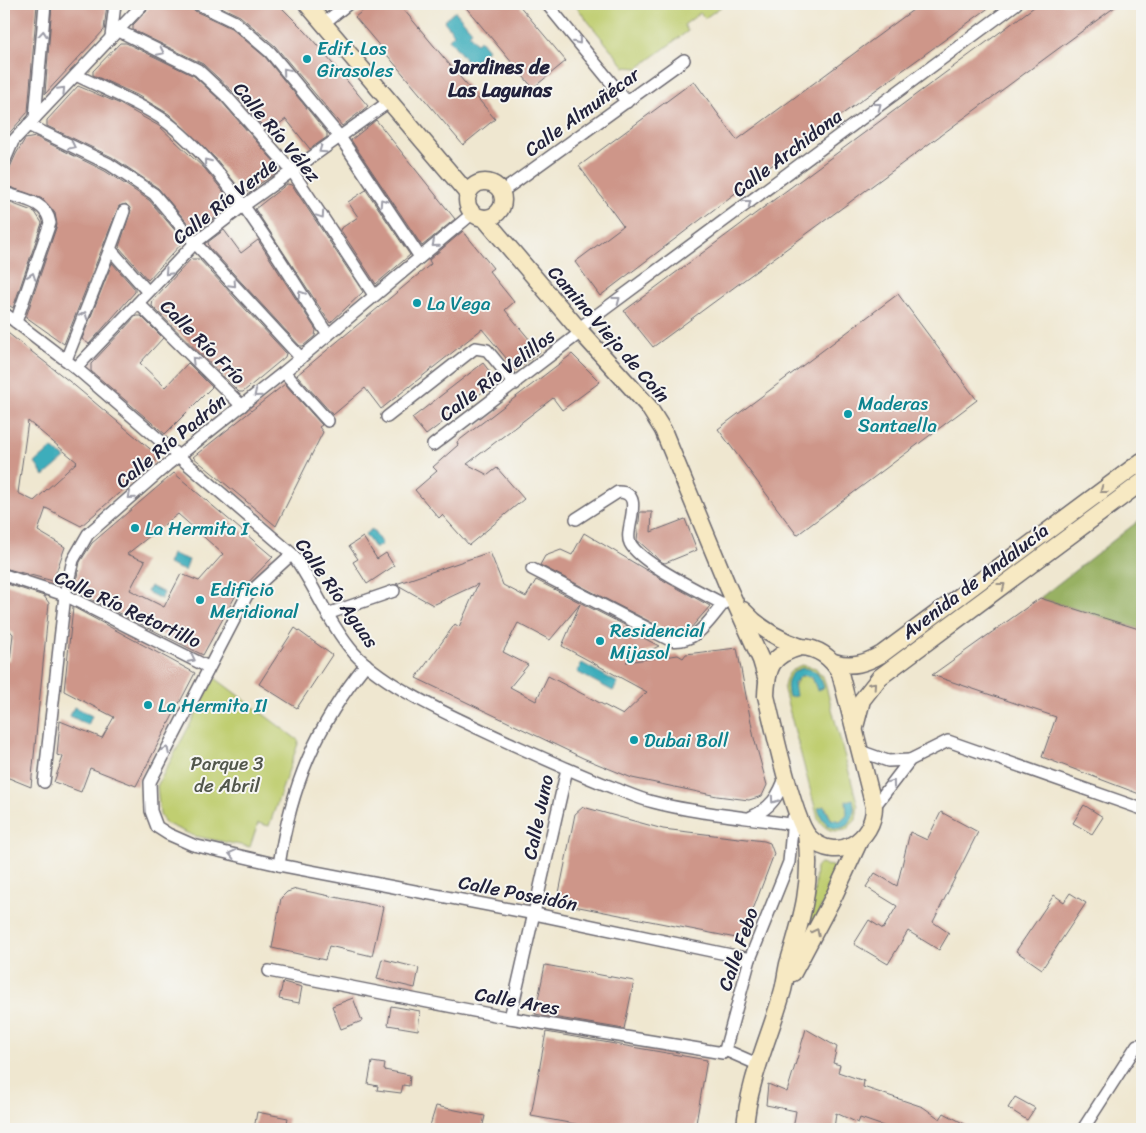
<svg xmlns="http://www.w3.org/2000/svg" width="1146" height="1133" viewBox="0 0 1146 1133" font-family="Sriracha,sans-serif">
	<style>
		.green { fill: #c0ce71; stroke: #717856; fill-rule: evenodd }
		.forest { fill: #98b163; stroke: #5d6a4f }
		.water { fill: #3eadbb; stroke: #30687b }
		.building { fill: #ce9689; fill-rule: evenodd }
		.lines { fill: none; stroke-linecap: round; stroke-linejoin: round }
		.street-casing { stroke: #6a676f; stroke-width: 14 }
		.secondary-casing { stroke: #6a676f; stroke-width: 19 }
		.street { stroke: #fff; stroke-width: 11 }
		.secondary { stroke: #f7e9c3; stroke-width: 16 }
		.oneway { stroke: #9c9ca7 }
		.oneway2 { stroke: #978f86 }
		.culture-dot { fill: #0f9aa8; stroke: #f6f6f2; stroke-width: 2 }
		.labels { text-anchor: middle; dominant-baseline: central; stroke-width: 4; stroke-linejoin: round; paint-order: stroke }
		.culture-label { font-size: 19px; fill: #0d838f; stroke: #f6f6f2; text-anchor: start }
		.street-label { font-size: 19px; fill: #22223b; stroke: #f6f6f2 }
		.park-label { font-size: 19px; fill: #51564b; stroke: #f6f6f2 }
		.neighbourhood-label { font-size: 20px; font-weight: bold; fill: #22223b; stroke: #f6f6f2 }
	</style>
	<rect width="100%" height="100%" fill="#f6f6f2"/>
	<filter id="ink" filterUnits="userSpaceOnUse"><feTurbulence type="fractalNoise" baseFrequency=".02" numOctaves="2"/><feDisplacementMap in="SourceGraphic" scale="10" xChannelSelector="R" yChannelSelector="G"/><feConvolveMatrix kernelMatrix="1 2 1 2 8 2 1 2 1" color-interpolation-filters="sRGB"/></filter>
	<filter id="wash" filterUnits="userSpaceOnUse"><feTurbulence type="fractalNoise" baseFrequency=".0096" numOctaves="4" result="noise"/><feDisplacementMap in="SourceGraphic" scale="20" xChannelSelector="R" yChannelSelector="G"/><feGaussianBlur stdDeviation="1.12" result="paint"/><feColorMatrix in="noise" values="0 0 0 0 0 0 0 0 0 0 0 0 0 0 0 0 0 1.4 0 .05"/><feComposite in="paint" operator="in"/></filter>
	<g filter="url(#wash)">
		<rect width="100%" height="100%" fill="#efe7d0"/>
		<g class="green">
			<polygon points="574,4 725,4 705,18 700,13 684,25 688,31 638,68 625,67"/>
			<path d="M 802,665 L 816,668 L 824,679 L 858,806 L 856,820 L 846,830 C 833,833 825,830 818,819 L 784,690 C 784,677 790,669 802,665 ZM 803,668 L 815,671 L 819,675 L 815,683 L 808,675 L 799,677 L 789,697 C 785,683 788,672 803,668 ZM 853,799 L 855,813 L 839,828 L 827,825 L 825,806 L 831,819 L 840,821 L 846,817 Z"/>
			<polygon points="215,678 299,741 269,826 258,823 250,847 194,836 165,823 160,815 157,786"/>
			<polygon points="819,864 832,866 835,869 827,895 805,940 814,895 816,868"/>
		</g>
		<polygon class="forest" points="1142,518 1142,630 1040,598"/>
		<g class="water">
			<polygon points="455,11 472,31 469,34 476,43 480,40 488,50 470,65 449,39 454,34 444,21"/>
			<polygon points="52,448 65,458 44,476 35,463"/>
			<polygon points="372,529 382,544 375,549 365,534"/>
			<polygon points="172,554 189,560 185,571 168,564"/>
			<polygon points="150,586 164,593 161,599 147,592"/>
			<polygon points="582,663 618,683 613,691 577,672"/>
			<path d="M 803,668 C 816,669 821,676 824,688 L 817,690 L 812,677 L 802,675 L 794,683 L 796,696 L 789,697 C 785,683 788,672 803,668 Z"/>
			<polygon points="74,707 92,716 88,725 70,716"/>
			<path d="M 853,799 C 861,832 826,840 818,808 L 824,806 L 831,819 L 840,821 L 847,814 L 846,801 Z"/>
		</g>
		<g id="blocks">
			<g class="building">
				<polygon points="4,4 37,4 28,112 4,139"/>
				<polygon points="52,4 107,4 104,30 45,94"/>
				<polygon points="150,4 191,4 195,11 231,28 265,57 327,133 327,137 310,149 286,119 268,132 232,91 203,64 133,30 133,25 148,9"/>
				<polygon points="215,4 278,4 306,32 368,106 342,126 275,46 240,16"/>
				<polygon points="371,4 399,4 495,119 463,145 355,17"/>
				<polygon points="463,4 518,4 566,61 533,88"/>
				<polygon points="921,4 994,4 775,163 600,296 575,262 623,226 579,166 694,81 737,140"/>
				<polygon points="1038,4 1119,4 653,347 624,311"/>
				<polygon points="120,43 126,43 194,76 221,101 277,165 278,172 244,194 216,159 169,114 137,95 93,75 93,71"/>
				<polygon points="78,86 118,103 159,126 205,169 231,201 230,207 195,232 158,188 112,157 47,126 47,120"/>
				<polygon points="376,120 455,219 422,246 351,140"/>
				<polygon points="36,137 105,171 149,200 184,241 148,280 119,247 131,210 126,204 119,206 64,344 26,317 57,225 55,213 43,199 7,186 7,182 4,181 16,154 25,139"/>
				<polygon points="287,184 292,185 363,292 330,323 255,209"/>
				<polygon points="366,190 410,255 376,284 340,229 358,217 348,202"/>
				<polygon points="5,201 35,212 42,223 13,308 4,302"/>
				<polygon points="224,230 241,253 258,240 316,330 315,336 303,346 300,346 209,247 208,242"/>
				<polygon points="463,231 493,268 489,271 514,302 505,310 540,352 516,370 482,329 381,409 365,388 333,415 297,375 431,264 429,260"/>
				<polygon points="191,259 199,259 286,353 285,357 243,392 239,392 152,306 153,300"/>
				<polygon points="112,263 135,289 135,292 89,344 82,339"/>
				<polygon points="898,294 977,400 797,535 718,429"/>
				<polygon points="136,316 141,316 163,338 140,363 165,387 188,363 212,387 165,434 91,371 91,364"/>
				<path d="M 4,330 L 69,381 L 155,453 L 156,461 L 81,526 L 46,508 L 38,531 L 65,547 L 53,581 L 4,568 ZM 28,421 L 77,462 L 34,501 L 18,493 Z"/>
				<polygon points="572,354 600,382 562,410 553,398 467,464 488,475 497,468 524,499 469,545 442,515 439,518 415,490 437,471 433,467 458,445 457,442"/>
				<polygon points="483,363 497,381 426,435 412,418"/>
				<polygon points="285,384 322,425 319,427 323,432 276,526 193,457"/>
				<path d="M 174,473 L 273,557 L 236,595 L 203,655 L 74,591 L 80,562 L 92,543 ZM 178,514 L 223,554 L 199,581 L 181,574 L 164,607 L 130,590 L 145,561 L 127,554 Z"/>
				<polygon points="640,512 652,512 651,532 685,519 697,550 665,563 662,562 637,540"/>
				<polygon points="584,533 668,583 710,606 690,629 672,633 540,565 545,556 561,550 572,555"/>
				<polygon points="363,537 377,559 386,553 394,566 367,584 353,562 358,559 349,546"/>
				<path d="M 490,552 L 503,585 L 526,597 L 536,580 L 640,633 L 634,633 L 659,646 L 626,662 L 678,655 L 683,658 L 686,654 L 737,648 L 754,738 L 767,785 L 762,796 L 749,800 L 717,796 L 632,778 L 583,758 L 416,678 L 455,624 L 459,627 L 478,584 L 433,605 L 396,584 ZM 580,604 L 562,646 L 647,692 L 623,715 L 548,676 L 536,701 L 510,687 L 528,665 L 503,652 L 518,623 L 550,640 Z"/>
				<polygon points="4,583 44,596 49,603 31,787 4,776 4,659 10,661 13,634 4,624"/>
				<polygon points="1040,598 1142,630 1142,795 1042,757 1056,717 932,675"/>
				<polygon points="73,607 195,673 136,786 90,768 81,792 54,782 63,757 57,755 60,721 102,738 114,717 64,691"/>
				<polygon points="295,628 332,655 297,708 259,684"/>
				<polygon points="1084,805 1103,817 1092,834 1073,823"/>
				<polygon points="583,807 663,829 764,841 770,843 774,854 745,931 736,938 564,904 558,898 575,814"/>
				<polygon points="941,812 978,832 933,922 949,933 939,950 908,931 888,964 854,944 869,920 883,929 897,906 866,887 875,873 897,886 910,832 927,840"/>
				<polygon points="296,889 383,907 372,956 329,946 325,960 272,948 281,898 287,892"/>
				<polygon points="1070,893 1086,903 1042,969 1016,951 1054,895 1064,902"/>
				<polygon points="382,959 419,968 415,988 377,979"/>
				<polygon points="545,965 634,981 624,1029 535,1014"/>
				<polygon points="283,982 302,987 299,1003 279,999"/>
				<polygon points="353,998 362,1021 341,1029 332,1006"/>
				<polygon points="391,1006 420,1011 418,1030 388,1025"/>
				<polygon points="806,1029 837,1047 833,1063 840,1065 838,1072 864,1081 863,1087 923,1107 940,1119 944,1113 974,1129 892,1129 860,1118 858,1123 836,1113 834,1129 793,1129 796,1111 766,1105 768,1084 787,1092"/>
				<polygon points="546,1032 707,1060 695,1129 602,1129 531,1116"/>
				<polygon points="372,1062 385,1064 384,1070 410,1075 409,1086 403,1085 401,1093 377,1090 378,1086 368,1084"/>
				<polygon points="1015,1097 1035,1108 1027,1120 1008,1108"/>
				<polygon points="436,1106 485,1116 482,1129 429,1129"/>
				<polygon points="257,1112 288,1118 286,1129 254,1129"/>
			</g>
		</g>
	</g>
	<g filter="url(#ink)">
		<use href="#blocks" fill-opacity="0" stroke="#6a676f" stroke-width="1"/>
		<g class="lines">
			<defs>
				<g id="street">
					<polyline points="198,4 235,22 270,52 340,137 420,257"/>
					<polyline points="547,4 627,102"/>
					<polyline points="324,23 348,4"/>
					<polyline points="117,30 198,70 226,96 292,171 374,295"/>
					<polyline points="111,37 115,4"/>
					<path d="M 76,75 C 102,88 142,104 164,120 C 229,168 284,268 328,335"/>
					<polyline points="35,118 45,4"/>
					<polyline points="28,125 109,164 154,194 195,243 301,358"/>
					<polyline points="4,162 13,141 143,4"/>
					<path d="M 4,193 C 22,199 47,201 50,223 L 16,322"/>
					<polyline points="500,193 684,60"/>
					<polyline points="110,249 124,211"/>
					<polyline points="138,303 242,406"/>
					<path d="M 4,313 L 76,368 L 292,554 C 315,585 328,623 354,653 C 388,690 467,723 514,745 C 547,760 580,775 614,788 C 627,793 640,799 653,802 C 702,815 752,817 802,826"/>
					<polyline points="578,329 1016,4"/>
					<polyline points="66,360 110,249 148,292"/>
					<polyline points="76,368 195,243 243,206 390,101"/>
					<polyline points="284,372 328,421"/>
					<polyline points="387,417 475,348 487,350 515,384"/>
					<polyline points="433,445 581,332"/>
					<path d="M 576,519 L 618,492 C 647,492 623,530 630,543 C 640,563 701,592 723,604 L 734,598"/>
					<polyline points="292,554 247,595 150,782 151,811 157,827 168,834 193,845 279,865 535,914 750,959"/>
					<path d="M 532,569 L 670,640 C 696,644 708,622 723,604"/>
					<polyline points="4,575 65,595 208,667"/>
					<polyline points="327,614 394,591"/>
					<polyline points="860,751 888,761 910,760"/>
					<polyline points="44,782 65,595 73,560 88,534 167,465 284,372 473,213"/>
					<polyline points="874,807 910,760 948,741 1142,809"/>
					<path d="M 751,817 C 771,808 779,796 786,775"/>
					<path d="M 279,865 C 291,786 316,726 366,664"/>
					<polyline points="269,971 510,1018 723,1053 725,1050 757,1064"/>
					<polyline points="510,1018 567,769"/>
					<polyline points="725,1050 750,959 789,862 793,818"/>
					<polyline points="1083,1129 1137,1045"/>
				</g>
				<g id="secondary">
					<polyline points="307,4 468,194"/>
					<circle cx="485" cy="200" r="18"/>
					<polyline points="484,218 581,332 648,406 663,430 728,587 761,660 766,677"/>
					<path d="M 743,610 C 759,628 777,639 801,647"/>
					<path d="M 801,647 C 819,648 831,657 840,673 L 874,807 C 874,840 837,864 810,838 C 793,822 773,724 766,696 C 767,667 771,655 801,647 Z"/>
					<path d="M 834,662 C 852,668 866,663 882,654 L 1142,461"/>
					<polyline points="855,727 862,700 880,677 1142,482"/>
					<polyline points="793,973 834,896 859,842"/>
					<path d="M 745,1129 C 748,1080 770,1037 783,990 C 785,982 786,973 788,964 C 802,918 813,883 806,834"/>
				</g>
			</defs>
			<use href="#street" class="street-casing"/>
			<use href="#secondary" class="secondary-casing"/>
			<use href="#street" class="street"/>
			<use href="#secondary" class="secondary"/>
		</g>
		<defs><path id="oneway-chevron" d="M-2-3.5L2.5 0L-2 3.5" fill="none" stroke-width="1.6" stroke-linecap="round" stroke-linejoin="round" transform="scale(1.25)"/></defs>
		<g class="oneway">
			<use href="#oneway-chevron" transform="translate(43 34) rotate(-85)"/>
			<use href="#oneway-chevron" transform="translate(578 41) rotate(51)"/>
			<use href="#oneway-chevron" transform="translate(161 52) rotate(26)"/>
			<use href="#oneway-chevron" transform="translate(286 71) rotate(-130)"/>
			<use href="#oneway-chevron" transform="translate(62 90) rotate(-46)"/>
			<use href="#oneway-chevron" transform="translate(878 106) rotate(-37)"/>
			<use href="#oneway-chevron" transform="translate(72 146) rotate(26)"/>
			<use href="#oneway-chevron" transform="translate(322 150) rotate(145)"/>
			<use href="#oneway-chevron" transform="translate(207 162) rotate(-129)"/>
			<use href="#oneway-chevron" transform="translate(383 202) rotate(-124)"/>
			<use href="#oneway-chevron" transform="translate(748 203) rotate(-37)"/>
			<use href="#oneway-chevron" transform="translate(321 215) rotate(56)"/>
			<use href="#oneway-chevron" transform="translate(435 244) rotate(140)"/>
			<use href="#oneway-chevron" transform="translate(168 272) rotate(133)"/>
			<use href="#oneway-chevron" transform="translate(32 276) rotate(-71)"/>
			<use href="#oneway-chevron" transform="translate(233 284) rotate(47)"/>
			<use href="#oneway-chevron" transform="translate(301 294) rotate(-123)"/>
			<use href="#oneway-chevron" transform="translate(617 300) rotate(-37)"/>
			<use href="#oneway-chevron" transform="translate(84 315) rotate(-68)"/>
			<use href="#oneway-chevron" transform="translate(195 360) rotate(-135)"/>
			<use href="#oneway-chevron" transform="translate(257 394) rotate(141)"/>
			<use href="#oneway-chevron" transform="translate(131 496) rotate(139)"/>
			<use href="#oneway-chevron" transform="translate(192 659) rotate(27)"/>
			<use href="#oneway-chevron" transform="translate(166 750) rotate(-63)"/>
			<use href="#oneway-chevron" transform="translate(892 783) rotate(-53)"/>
			<use href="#oneway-chevron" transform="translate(774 800) rotate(125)"/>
			<use href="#oneway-chevron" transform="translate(232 854) rotate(-167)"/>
		</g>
		<g class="oneway2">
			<use href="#oneway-chevron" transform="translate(1103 490) rotate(143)"/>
			<use href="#oneway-chevron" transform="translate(1002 586) rotate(-37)"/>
			<use href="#oneway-chevron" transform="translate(873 685) rotate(-49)"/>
			<use href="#oneway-chevron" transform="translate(816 932) rotate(-63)"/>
		</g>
	</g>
	<g class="culture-dot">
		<circle cx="307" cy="59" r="5"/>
		<circle cx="417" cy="303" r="5"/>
		<circle cx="848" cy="414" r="5"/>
		<circle cx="135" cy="528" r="5"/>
		<circle cx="200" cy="600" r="5"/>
		<circle cx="600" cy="641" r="5"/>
		<circle cx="148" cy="705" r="5"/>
		<circle cx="634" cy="740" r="5"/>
	</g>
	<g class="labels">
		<g class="culture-label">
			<text x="317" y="48">Edif. Los<tspan x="317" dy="22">Girasoles</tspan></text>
			<text x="427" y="303">La Vega</text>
			<text x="858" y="403">Maderas<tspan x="858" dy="22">Santaella</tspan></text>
			<text x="145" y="528">La Hermita I</text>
			<text x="210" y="589">Edificio<tspan x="210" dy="22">Meridional</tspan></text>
			<text x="610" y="630">Residencial<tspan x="610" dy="22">Mijasol</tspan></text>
			<text x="158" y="705">La Hermita II</text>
			<text x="644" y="740">Dubai Boll</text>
		</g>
		<g class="street-label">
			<text transform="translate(582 112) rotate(-36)">Calle Almuñécar</text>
			<text transform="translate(277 132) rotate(50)">Calle Río Vélez</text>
			<text transform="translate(787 153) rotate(-37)">Calle Archidona</text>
			<text transform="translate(225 201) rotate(-38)">Calle Río Verde</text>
			<text transform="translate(609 334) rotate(49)">Camino Viejo de Coín</text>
			<text transform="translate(203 342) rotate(45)">Calle Río Frío</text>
			<text transform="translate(497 375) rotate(-37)">Calle Río Velillos</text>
			<text transform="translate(171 441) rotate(-39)">Calle Río Padrón</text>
			<text transform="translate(975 581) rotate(-37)">Avenida de Andalucía</text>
			<text transform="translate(337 593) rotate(55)">Calle Río Aguas</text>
			<text transform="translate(128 609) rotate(25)">Calle Río Retortillo</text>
			<text transform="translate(538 817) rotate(-78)">Calle Juno</text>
			<text transform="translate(518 893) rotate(11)">Calle Poseidón</text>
			<text transform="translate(738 949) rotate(-71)">Calle Febo</text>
			<text transform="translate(517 1001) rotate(10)">Calle Ares</text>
		</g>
		<g class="park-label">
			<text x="227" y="763">Parque 3<tspan x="227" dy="22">de Abril</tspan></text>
		</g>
		<g class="neighbourhood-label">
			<text x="500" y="67">Jardines de<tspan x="500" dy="23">Las Lagunas</tspan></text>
		</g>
	</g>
	<rect width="1146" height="1133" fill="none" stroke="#f6f6f2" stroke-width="20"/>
</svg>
